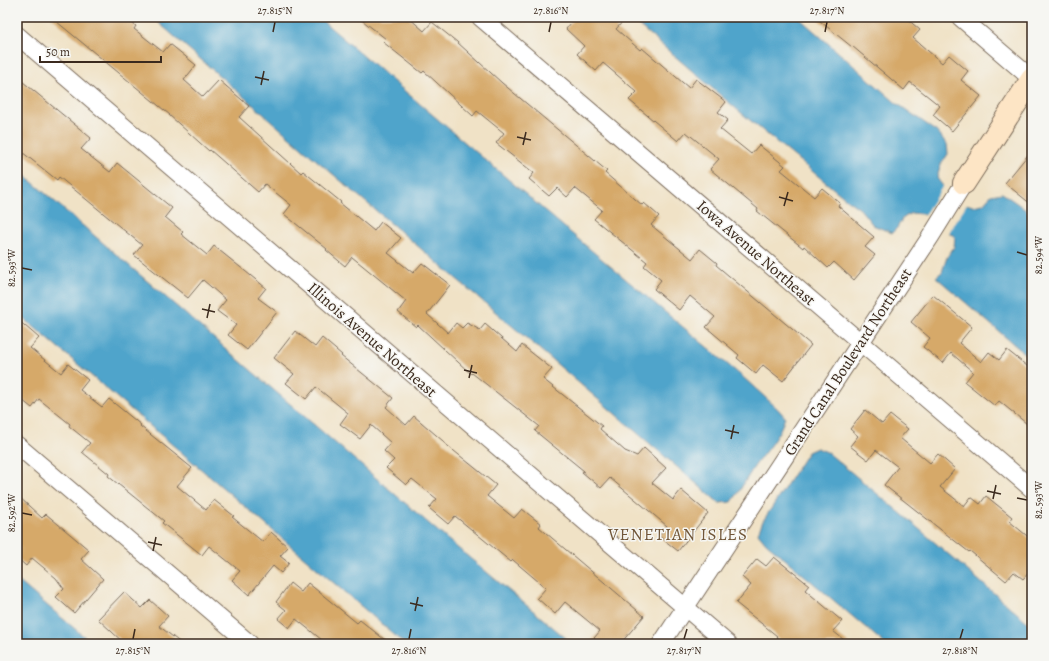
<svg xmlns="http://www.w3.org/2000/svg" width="1049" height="661" viewBox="0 0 1049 661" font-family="Alegreya,serif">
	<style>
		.water { fill: #4fa4cb; stroke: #456774 }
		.pier { fill: #f0e2c6 }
		.building { fill: #d6a969 }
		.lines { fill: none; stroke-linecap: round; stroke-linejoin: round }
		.street-casing { stroke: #7a6a59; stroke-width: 19 }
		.secondary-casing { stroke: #7a6a59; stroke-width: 24 }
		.street { stroke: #fff; stroke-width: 17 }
		.secondary { stroke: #fde5c5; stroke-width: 22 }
		.ticks { fill: none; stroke: #3b2a1e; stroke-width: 1.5 }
		.labels { text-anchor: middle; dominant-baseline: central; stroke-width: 3; stroke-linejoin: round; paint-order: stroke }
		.street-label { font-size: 16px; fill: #3b2a1e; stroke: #f6f6f2 }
		.neighbourhood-label { font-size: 17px; letter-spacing: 1px; fill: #715638; stroke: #f6f6f2 }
		.neatline { fill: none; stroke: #3b2a1e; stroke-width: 1.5 }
		.ticks-label { font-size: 10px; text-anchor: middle; fill: #3b2a1e }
	</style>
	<rect width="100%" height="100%" fill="#f6f6f2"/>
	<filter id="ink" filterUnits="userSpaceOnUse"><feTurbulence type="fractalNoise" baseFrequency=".025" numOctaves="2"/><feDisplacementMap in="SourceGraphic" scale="8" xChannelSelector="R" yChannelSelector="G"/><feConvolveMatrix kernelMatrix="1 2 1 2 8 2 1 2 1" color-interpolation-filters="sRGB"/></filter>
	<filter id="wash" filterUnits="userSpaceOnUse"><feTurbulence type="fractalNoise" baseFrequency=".012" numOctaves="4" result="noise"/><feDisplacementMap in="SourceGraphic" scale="16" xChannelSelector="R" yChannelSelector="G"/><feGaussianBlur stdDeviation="0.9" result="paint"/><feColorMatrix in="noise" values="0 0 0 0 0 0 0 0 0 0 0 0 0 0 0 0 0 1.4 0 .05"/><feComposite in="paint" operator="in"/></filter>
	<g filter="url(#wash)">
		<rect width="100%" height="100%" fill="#f0e2c6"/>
		<g class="water">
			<path d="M 152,17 L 318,17 L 591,250 L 744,378 L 778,409 L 785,417 C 780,436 765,451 754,467 C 746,479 740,491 732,502 L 719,503 L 558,365 L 308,153 Z"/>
			<polygon points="629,17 798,17 895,102 935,130 947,144 948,154 940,166 937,178 942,185 966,204 973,206 983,204 991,195 1002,193 1018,204 1032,215 1032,360 936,277 942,272 947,257 954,247 955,237 946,230 922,214 911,213 902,219 897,228 892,233 873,225 860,209 846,199 740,112"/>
			<polygon points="17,169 447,539 573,644 405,644 229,493 21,316 17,313"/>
			<polygon points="817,448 827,452 904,516 1032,626 1032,644 885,644 766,543 758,533 763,521 808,452"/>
			<polygon points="17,580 87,639 92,644 17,644"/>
		</g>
		<polygon class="pier" points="944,184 968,202 948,234 923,217"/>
		<g id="blocks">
			<g class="building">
				<polygon points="51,17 124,17 136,26 134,29 163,52 170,44 196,65 184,80 203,97 219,80 249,106 239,117 301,173 303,171 341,202 340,203 374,231 381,222 401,238 388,253 413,273 422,263 450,285 427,314 448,333 456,323 462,328 467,323 480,330 485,324 517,352 522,345 552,369 543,379 602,426 600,429 625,451 637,456 644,448 666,468 652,483 673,500 681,490 708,513 678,551 659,536 667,526 610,478 601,488 582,472 584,471 535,431 539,426 472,373 471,374 418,325 416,327 398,312 406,301 352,257 345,266 326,250 327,249 284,214 291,205 265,184 258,192 210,150 209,151 169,115 170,115"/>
				<polygon points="358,17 408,17 424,31 432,22 457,42 502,83 607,171 605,173 642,205 644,203 659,216 651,225 692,259 700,249 717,263 716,265 811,345 783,381 763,365 756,374 737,358 739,355 706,327 715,317 690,296 679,310 654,289 661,280 644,266 647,262 594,219 602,210 575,188 567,197 557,188 549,196 529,179 534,173 496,143 504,133 477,111 473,116 424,71 422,73 383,42 386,39"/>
				<polygon points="576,17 627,17 616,29 640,50 642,48 689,88 696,79 726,102 718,112 728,120 720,129 751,154 759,145 785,166 781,170 814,197 822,188 840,203 838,206 874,237 865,247 875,255 854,280 834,262 828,268 804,246 803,248 757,211 758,209 710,169 719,159 686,132 678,141 629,100 637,92 603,63 596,71 577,54 584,46 566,29"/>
				<polygon points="815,17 905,17 920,30 913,38 942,63 949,55 968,71 961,80 981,96 952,131 933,115 940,106 910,82 904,90 852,46 852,47"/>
				<polygon points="17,77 91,138 81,149 110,172 117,163 172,208 165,217 183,232 181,234 207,255 214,246 266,288 258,298 277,312 247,350 228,335 236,325 217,311 226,300 203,280 188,298 134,255 142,245 59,177 57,180 17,148"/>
				<polygon points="1032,150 1032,205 1005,183"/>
				<polygon points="933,295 972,327 959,343 981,362 989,352 999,360 1007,350 1032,370 1032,428 999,401 995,406 965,382 973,372 951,353 943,363 923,347 930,338 911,322"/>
				<polygon points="17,319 39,338 30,348 61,373 68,364 88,380 80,390 102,407 109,399 141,425 140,426 192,468 177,486 206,510 214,500 234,516 232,517 263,542 271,532 288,547 280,556 289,563 281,573 273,566 249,595 232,580 240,571 209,546 202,555 162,523 164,521 108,476 109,474 82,452 90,443 69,426 70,424 39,399 32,408 17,396"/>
				<polygon points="295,331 315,347 322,338 342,355 341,356 393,398 386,407 406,425 414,416 443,441 443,442 496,485 487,496 514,518 522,509 541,524 539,527 644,616 620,644 589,644 600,631 565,602 555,614 537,598 546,588 513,560 511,562 455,516 448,524 429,508 437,499 412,479 406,485 386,468 394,460 384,451 391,443 371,425 360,439 340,424 348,413 316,387 306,399 286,383 294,374 274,358"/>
				<polygon points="865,410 882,424 890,415 908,429 900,438 930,463 938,454 955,469 940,487 964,506 971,497 980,504 986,496 1012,517 1009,521 1032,540 1032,569 1023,579 1014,572 1006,581 970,551 969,552 884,485 898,467 876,450 868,460 850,446 858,436 850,429"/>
				<polygon points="17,495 42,518 46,514 89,550 81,559 103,579 74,613 56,597 64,589 56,578 32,558 26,566 17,558"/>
				<polygon points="774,557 809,585 805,590 842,621 833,631 849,644 785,644 776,637 777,636 736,603 751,585 742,577 757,559 766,566"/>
				<polygon points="290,583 301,592 308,583 357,623 360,620 390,644 327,644 296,619 289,628 278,619 286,610 276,602"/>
				<polygon points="124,592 142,608 150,600 168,616 159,626 182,644 125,644 98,619"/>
			</g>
		</g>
	</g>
	<g filter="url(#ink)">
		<use href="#blocks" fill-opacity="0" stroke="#7a6a59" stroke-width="1"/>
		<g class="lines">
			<defs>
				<g id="street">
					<polyline points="480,17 1032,489"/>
					<polyline points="960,17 1032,79"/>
					<polyline points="17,35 728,644"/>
					<polyline points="17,445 250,644"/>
					<polyline points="661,644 931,236 964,183"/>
				</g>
				<polyline id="secondary" points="964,183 1032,79"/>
			</defs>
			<use href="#street" class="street-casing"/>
			<use href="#secondary" class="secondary-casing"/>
			<use href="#street" class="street"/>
			<use href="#secondary" class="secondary"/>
		</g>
	</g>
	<path class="ticks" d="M 273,32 L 275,22M 549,32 L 551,22M 825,32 L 827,22M 255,77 L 269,80M 261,85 L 264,71M 517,137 L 531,140M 523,145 L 526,132M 779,197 L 793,201M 784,206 L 788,192M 1017,252 L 1027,255M 22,268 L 32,270M 202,309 L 215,312M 207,318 L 210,304M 464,370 L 477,373M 469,378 L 472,365M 725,430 L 739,433M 731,439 L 734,425M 987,491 L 1001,494M 1017,498 L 1027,500M 993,499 L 996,485M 22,513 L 32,515M 148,542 L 162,545M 153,551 L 156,537M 410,603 L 423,606M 415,611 L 418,597M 133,639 L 135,629M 409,639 L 411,629M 684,639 L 687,629M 960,639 L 963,629"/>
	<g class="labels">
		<g class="street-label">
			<text transform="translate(756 253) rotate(41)">Iowa Avenue Northeast</text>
			<text transform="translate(372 340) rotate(41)">Illinois Avenue Northeast</text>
			<text transform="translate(848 362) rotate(-57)">Grand Canal Boulevard Northeast</text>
		</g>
		<g class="neighbourhood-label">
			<text x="678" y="534">VENETIAN ISLES</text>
		</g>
	</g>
	<rect width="1049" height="661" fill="none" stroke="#f6f6f2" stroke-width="44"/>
	<path d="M40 56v6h121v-6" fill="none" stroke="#3b2a1e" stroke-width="2"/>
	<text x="46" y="56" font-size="12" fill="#3b2a1e" stroke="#f6f6f2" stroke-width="3" paint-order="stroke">50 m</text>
	<rect x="22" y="22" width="1005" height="617" class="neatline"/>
	<g class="ticks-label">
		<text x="275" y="14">27.815°N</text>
		<text x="551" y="14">27.816°N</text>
		<text x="827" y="14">27.817°N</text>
		<text transform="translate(1038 255) rotate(-90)" y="4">82.594°W</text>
		<text transform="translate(11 268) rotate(-90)" y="4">82.593°W</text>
		<text transform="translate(1038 500) rotate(-90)" y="4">82.593°W</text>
		<text transform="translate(11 513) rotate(-90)" y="4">82.592°W</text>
		<text x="133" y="654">27.815°N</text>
		<text x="409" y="654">27.816°N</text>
		<text x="684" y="654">27.817°N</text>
		<text x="960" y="654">27.818°N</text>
	</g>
</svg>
